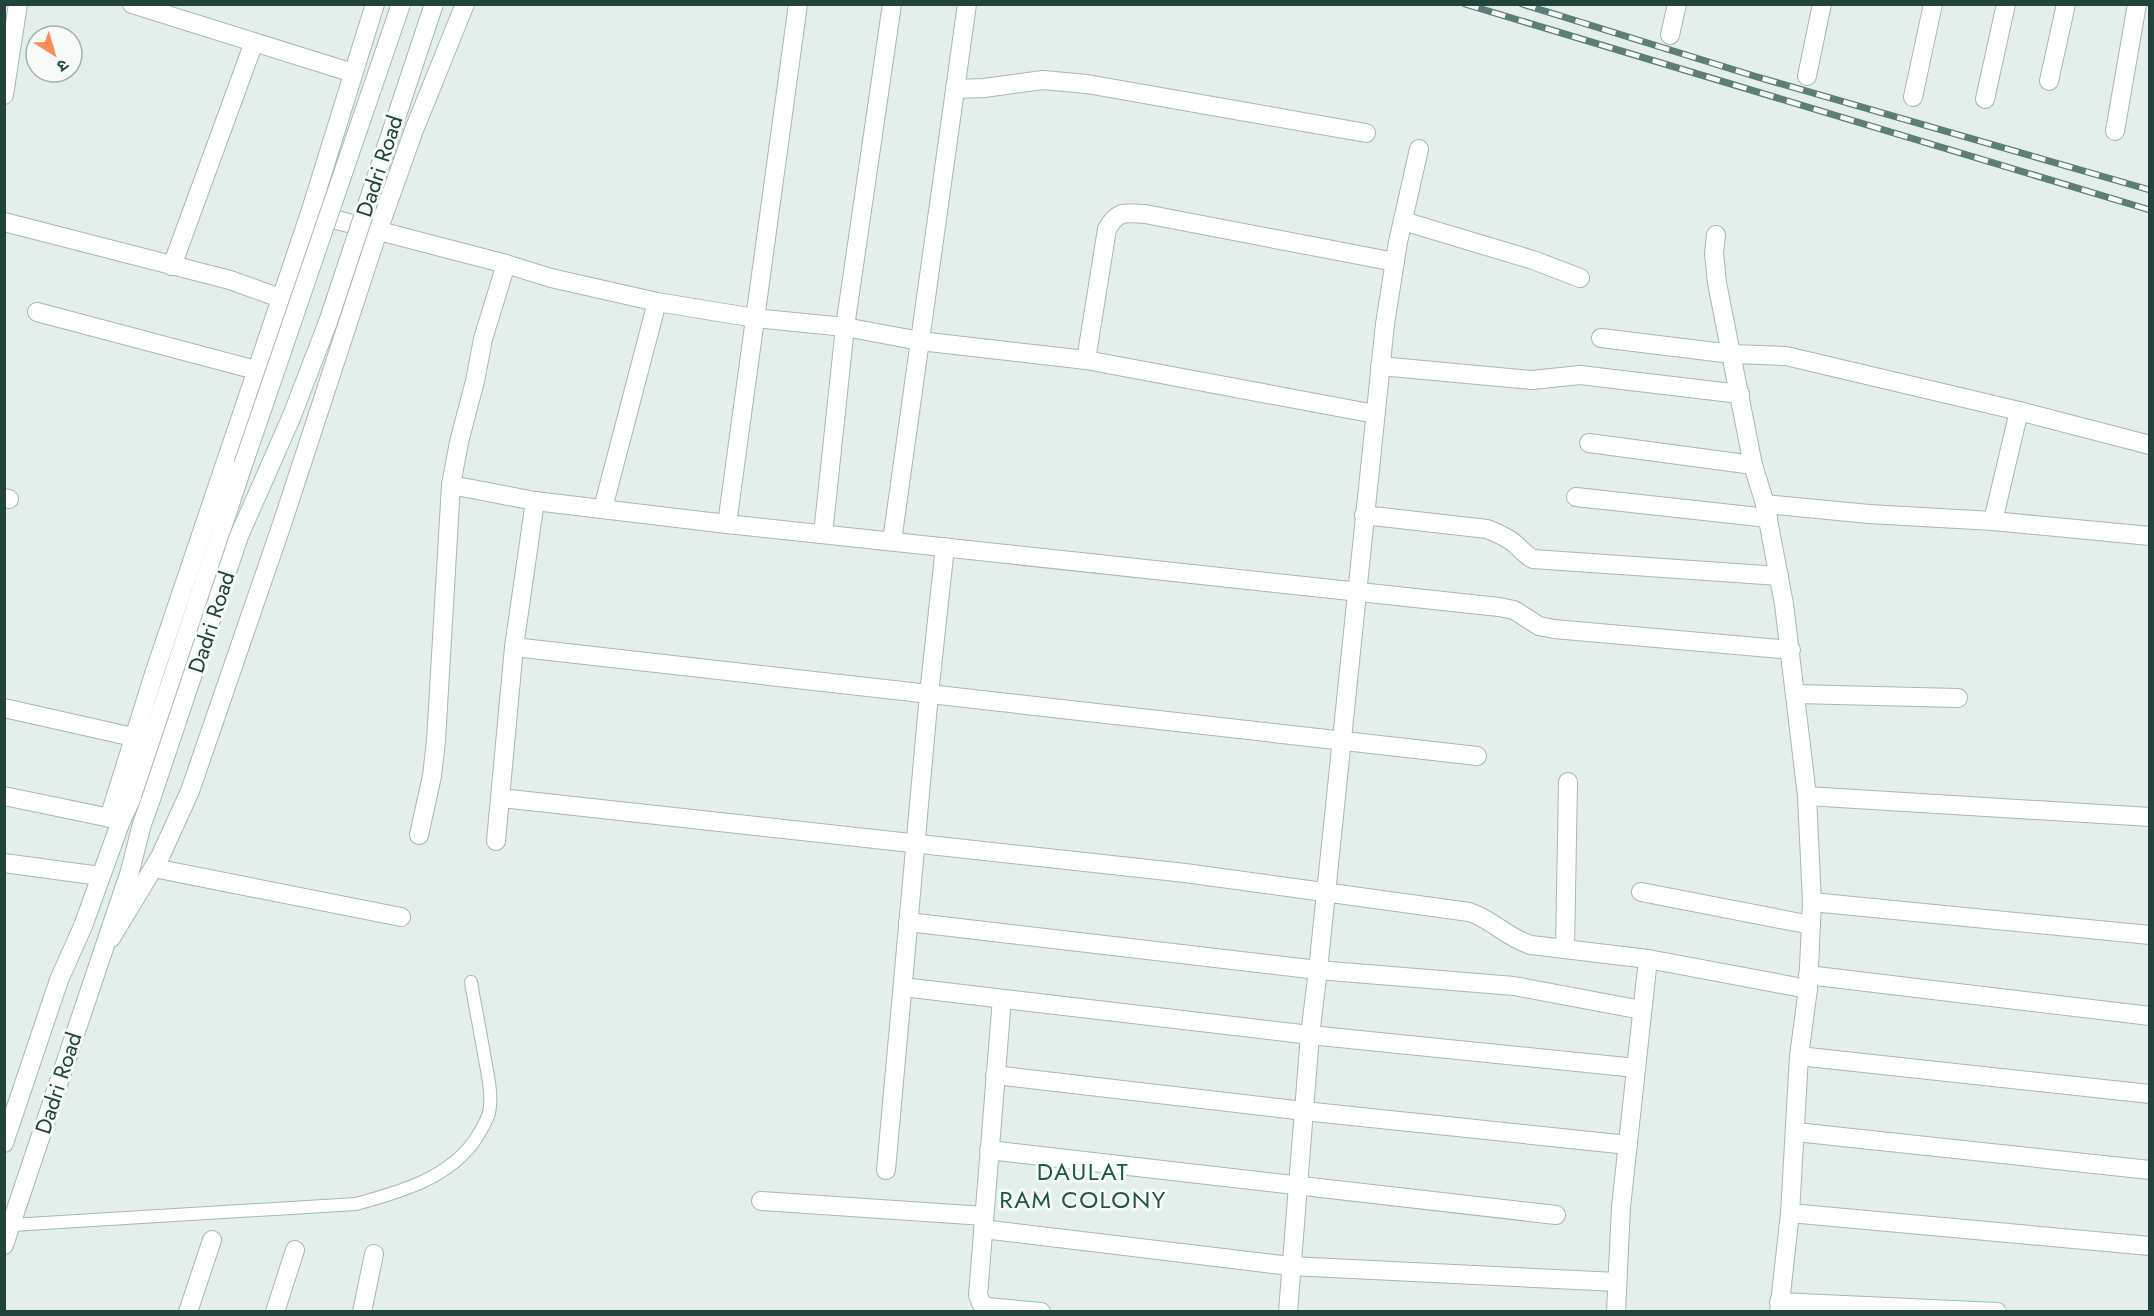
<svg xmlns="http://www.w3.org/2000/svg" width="2154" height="1316" viewBox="0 0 2154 1316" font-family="Jost,'Noto Sans Devanagari',sans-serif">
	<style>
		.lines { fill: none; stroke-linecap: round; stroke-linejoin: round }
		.lane-casing { stroke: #a6b8b3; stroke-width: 14 }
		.street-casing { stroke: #a6b8b3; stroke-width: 20 }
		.secondary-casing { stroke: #a2bbb4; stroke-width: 20 }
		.lane { stroke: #fff; stroke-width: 12 }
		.street { stroke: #fff; stroke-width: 18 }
		.secondary { stroke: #fff; stroke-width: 18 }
		.rail-casing { stroke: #5d7d77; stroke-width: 7 }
		.rail { stroke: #f6fbf8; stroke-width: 4.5; stroke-dasharray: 14; stroke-linecap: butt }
		.secondary-bridge-casing { stroke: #a2bbb4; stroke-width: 20; stroke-linecap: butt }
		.secondary-bridge { stroke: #fff; stroke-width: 18 }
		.labels { text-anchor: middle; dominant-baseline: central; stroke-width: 6; stroke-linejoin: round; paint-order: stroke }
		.street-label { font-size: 22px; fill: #22423c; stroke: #f6fbf8 }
		.neighbourhood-label { font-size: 24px; letter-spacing: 1.5px; fill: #1c564d; stroke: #f6fbf8 }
	</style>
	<rect width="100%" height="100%" fill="#e4efeb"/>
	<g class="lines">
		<defs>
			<path id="lane" d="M 12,1225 L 356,1204 C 400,1192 451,1178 477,1137 C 481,1130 487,1121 489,1113 C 493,1094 487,1072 484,1054 C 480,1030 475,1006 471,982"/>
			<g id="street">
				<polyline points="132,4 353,73"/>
				<polyline points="1670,35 1677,4"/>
				<polyline points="1807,76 1822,4"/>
				<polyline points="2049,81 2066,4"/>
				<polyline points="955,89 984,88 1043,80 1087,84 1366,133"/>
				<polyline points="4,95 18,4"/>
				<polyline points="1913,97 1933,4"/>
				<polyline points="1985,99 2006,4"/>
				<polyline points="2115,131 2137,4"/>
				<polyline points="310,213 506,264 551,278 657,302 755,318 845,327 920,341 1086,360 1375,414"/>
				<polyline points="1403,221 1533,260 1580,278"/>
				<polyline points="4,222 230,280 280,298"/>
				<polyline points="1716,235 1714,253 1717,283 1753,465 1765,504 1784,604 1807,796 1812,902 1808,989 1799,1056 1790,1213 1779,1312"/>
				<polyline points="172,266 254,42"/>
				<polyline points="37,312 256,370"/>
				<polyline points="1601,338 1732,354 1786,356 2019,411 2150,445"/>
				<path d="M 1086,360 L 1107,229 C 1118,210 1125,213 1145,214 L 1395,262"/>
				<polyline points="1380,366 1532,380 1580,375 1740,394"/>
				<polyline points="1589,443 1753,465"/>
				<polyline points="451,485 535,501 727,524 1499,607 1514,610 1539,626 1554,629 1791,650"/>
				<polyline points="1576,497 1768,518"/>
				<polyline points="4,498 9,499"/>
				<polyline points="1765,504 1869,514 1993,521 2150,536"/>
				<polyline points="603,508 657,302"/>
				<path d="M 1364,515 L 1487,529 C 1497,533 1505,536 1514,543 C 1521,549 1525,555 1533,559 L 1779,576"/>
				<polyline points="1993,521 2019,411"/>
				<polyline points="727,524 798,4"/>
				<polyline points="823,534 845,327 892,4"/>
				<polyline points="892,541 967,4"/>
				<polyline points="514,647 1477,756"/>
				<polyline points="1795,694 1958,698"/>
				<polyline points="4,708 133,737"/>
				<polyline points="4,796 120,820"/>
				<polyline points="1807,796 2150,817"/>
				<path d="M 501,798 L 1185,873 L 1469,912 C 1492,919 1507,938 1531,945 L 1648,959 L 1808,989"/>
				<polyline points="109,818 154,674 310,213 375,4"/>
				<polyline points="419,835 432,776 436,741 451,485 459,442 475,381 483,339 506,264"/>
				<polyline points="496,841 514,647 535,501"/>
				<polyline points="4,863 100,876"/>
				<polyline points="154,868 401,917"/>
				<polyline points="1641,892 1811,925"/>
				<polyline points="1812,902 2150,935"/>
				<polyline points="908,922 1318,970 1514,986 1642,1010"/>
				<polyline points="111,938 160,857 190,791 282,524 378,231 414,130 465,4"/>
				<polyline points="1565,949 1568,782"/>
				<polyline points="1808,975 2150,1016"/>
				<polyline points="903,987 1310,1035 1636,1068"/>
				<polyline points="1002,999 978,1295 981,1303 987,1307 1041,1312"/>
				<polyline points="1799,1056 2150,1094"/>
				<polyline points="995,1075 1304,1111 1628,1145"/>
				<polyline points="1796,1132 2150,1170"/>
				<polyline points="989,1150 1556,1215"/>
				<polyline points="886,1170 929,694 945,547"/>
				<polyline points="761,1201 984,1216"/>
				<polyline points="1790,1213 2150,1246"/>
				<polyline points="983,1229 1290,1266 1617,1282"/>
				<polyline points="1779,1302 1997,1312"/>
				<polyline points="188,1312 212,1240"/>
				<polyline points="275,1312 295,1250"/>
				<polyline points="362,1312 374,1254"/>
				<polyline points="1288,1312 1310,1035 1318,970 1385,324 1398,242 1419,149"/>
				<polyline points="1616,1312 1621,1207 1648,959"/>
			</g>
			<g id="secondary">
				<polyline points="4,1143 59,980 83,926 121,821 134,793 243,465"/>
				<polyline points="4,1245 130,871 142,824 150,802"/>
			</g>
		</defs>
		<use href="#lane" class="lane-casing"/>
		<use href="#street" class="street-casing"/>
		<use href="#secondary" class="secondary-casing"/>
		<use href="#lane" class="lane"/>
		<use href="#street" class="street"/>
		<use href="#secondary" class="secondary"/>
		<defs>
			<g id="rail">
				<polyline points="1465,4 2150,210"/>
				<polyline points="1522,4 1754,76 2150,190"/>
			</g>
		</defs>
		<use href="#rail" class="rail-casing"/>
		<use href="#rail" class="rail"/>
		<defs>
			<g id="secondary-bridge">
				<polyline points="243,465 401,4"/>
				<polyline points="150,802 239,536 291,418 328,322 434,4"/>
			</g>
		</defs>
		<use href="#secondary-bridge" class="secondary-bridge-casing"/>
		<use href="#secondary-bridge" class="secondary-bridge"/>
	</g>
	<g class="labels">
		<g class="street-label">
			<text transform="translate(379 166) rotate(-72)">Dadri Road</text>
			<text transform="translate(211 622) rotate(-72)">Dadri Road</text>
			<text transform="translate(58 1083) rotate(-72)">Dadri Road</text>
		</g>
		<g class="neighbourhood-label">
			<text x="1083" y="1171">DAULAT<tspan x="1083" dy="28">RAM COLONY</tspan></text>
		</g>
	</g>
	<rect width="2154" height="1316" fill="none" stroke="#22423c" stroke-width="12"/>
	<g transform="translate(54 54) rotate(143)"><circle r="28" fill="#f6fbf8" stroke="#a1b1ad" stroke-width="1.5"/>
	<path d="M0-4.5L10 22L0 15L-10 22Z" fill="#fb8c56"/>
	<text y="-9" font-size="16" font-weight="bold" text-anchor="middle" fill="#22423c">उ</text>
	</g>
</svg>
